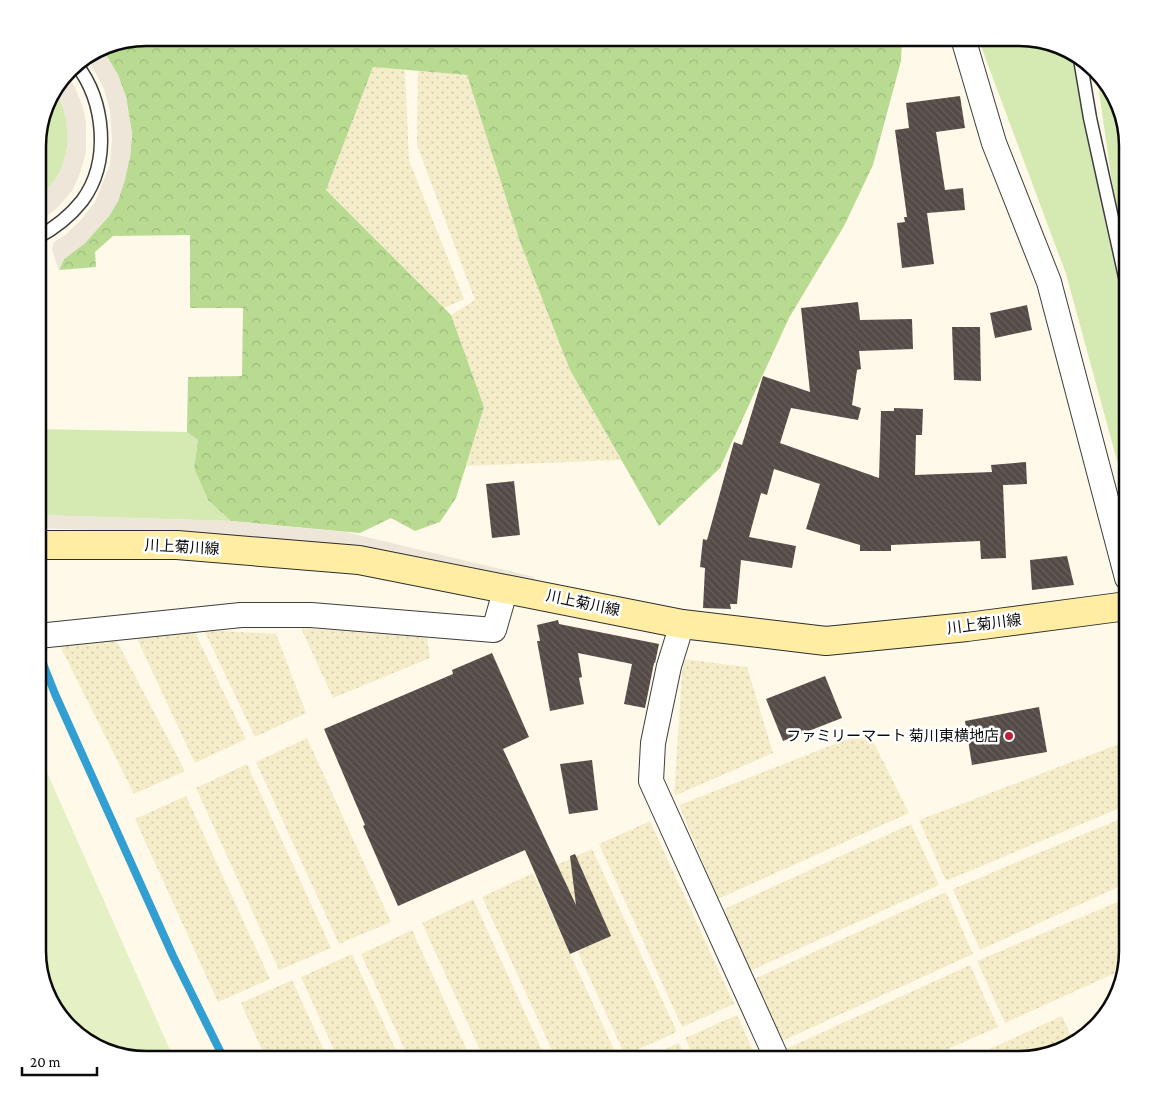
<svg xmlns="http://www.w3.org/2000/svg" width="1165" height="1097" viewBox="0 0 1165 1097" font-family="'Crimson Pro','Noto Sans JP',serif">
	<style>
		.farmland { fill: url(#farmland-dots) }
		.grass { fill: #d4eab2 }
		.forest { fill: url(#forest-crowns) }
		.pitch { fill: #e5f0c4 }
		.plaza { fill: #ede6d9 }
		.lines { fill: none; stroke-linecap: round; stroke-linejoin: round }
		.stream { stroke: #319fd1; stroke-width: 8 }
		.building { fill: url(#building-back-hatch) }
		.service-casing { stroke: #3e3e3e; stroke-width: 15 }
		.minor-casing { stroke: #3e3e3e; stroke-width: 26 }
		.secondary-casing { stroke: #2d2d2d; stroke-width: 30 }
		.service { stroke: #fff; stroke-width: 12 }
		.minor { stroke: #fff; stroke-width: 24 }
		.secondary { stroke: #ffeda4; stroke-width: 28 }
		.poi-dot { fill: #be2035; stroke: #fff; stroke-width: 2 }
		.labels { text-anchor: middle; dominant-baseline: central; stroke-width: 5; stroke-linejoin: round; paint-order: stroke }
		.street-label { font-size: 15px; fill: #0b0b0b; stroke: #fff }
		.poi-label { font-size: 15px; fill: #0b0b0b; stroke: #fff; text-anchor: end }
		.rim { fill: none; stroke: #0b0b0b; stroke-width: 2.5 }
	</style>
	<defs>
		<pattern id="farmland-dots" width="8" height="8" patternUnits="userSpaceOnUse" patternTransform="scale(1.25)"><rect width="8" height="8" fill="#f5edc9"/><path d="M2 2h.1M6 6h.1" fill="none" stroke="#d1caab" stroke-width="1.8" stroke-linecap="round"/></pattern>
		<pattern id="forest-crowns" width="20" height="18" patternUnits="userSpaceOnUse" patternTransform="scale(1.25)"><rect width="20" height="18" fill="#b8db91"/><path d="M2 6a3 3 0 1 1 6 0M12 15a3 3 0 1 1 6 0" fill="none" stroke="#9dbb7c"/></pattern>
		<pattern id="building-back-hatch" width="6" height="6" patternUnits="userSpaceOnUse" patternTransform="scale(1.25)"><rect width="6" height="6" fill="#544b47"/><path d="M-1 5l2 2M0 0l6 6M5-1l2 2" fill="none" stroke="#68605d"/></pattern>
	</defs>
	<rect width="100%" height="100%" fill="#fff9e9"/>
	<g class="farmland">
		<polygon points="373,67 405,70 409,160 464,299 444,308 326,190"/>
		<polygon points="418,71 467,75 520,242 570,370 621,460 466,466 484,407 451,315 475,300 417,145"/>
		<polygon points="191,624 246,739 195,763 132,628"/>
		<polygon points="301,628 427,637 430,658 333,698"/>
		<polygon points="204,630 276,634 306,713 255,737"/>
		<polygon points="113,634 185,771 134,794 58,642"/>
		<polygon points="683,659 747,667 773,753 674,796"/>
		<polygon points="868,731 909,813 718,899 679,805"/>
		<polygon points="307,738 391,922 339,944 256,762"/>
		<polygon points="1127,741 1127,805 946,881 919,820"/>
		<polygon points="247,764 331,948 279,970 196,788"/>
		<polygon points="186,796 270,979 218,1002 135,819"/>
		<polygon points="1127,816 1127,883 980,950 953,889"/>
		<polygon points="650,821 734,1004 682,1027 599,844"/>
		<polygon points="911,824 939,885 748,972 720,911"/>
		<polygon points="592,849 677,1032 625,1055 541,872"/>
		<polygon points="533,873 617,1056 610,1059 556,1059 482,897"/>
		<polygon points="946,892 973,954 782,1041 754,979"/>
		<polygon points="1127,898 1127,950 1124,969 1005,1023 977,961"/>
		<polygon points="473,899 546,1059 484,1059 422,923"/>
		<polygon points="412,930 471,1059 409,1059 361,954"/>
		<polygon points="352,954 400,1059 338,1059 301,977"/>
		<polygon points="970,965 998,1027 925,1059 782,1059 779,1052"/>
		<polygon points="292,980 328,1059 266,1059 241,1003"/>
		<polygon points="737,1015 757,1059 695,1059 685,1038"/>
		<polygon points="1062,1016 1074,1042 1060,1051 1025,1059 968,1059"/>
		<polygon points="679,1043 686,1059 643,1059"/>
	</g>
	<g class="grass">
		<path d="M 978,38 L 1025,38 L 1060,46 L 1075,55 C 1089,140 1103,226 1127,308 L 1127,497 L 1066,274 Z"/>
		<polygon points="1096,70 1119,105 1127,140 1127,259 1120,239"/>
		<path d="M 55,91 C 77,125 71,174 38,199 L 38,147 L 48,116 L 49,98 Z"/>
		<polygon points="38,314 40,317 38,429 187,432 198,440 194,468 208,500 231,521 38,515"/>
	</g>
	<polygon class="forest" points="190,38 902,38 901,61 873,165 844,226 789,318 720,468 659,526 570,370 520,242 467,75 373,67 326,190 451,315 484,407 456,498 440,522 415,531 391,518 360,533 231,521 208,500 194,468 198,440 187,432 188,377 242,376 243,308 190,308 190,235 113,236 95,252 96,267 59,270 64,259 85,243 109,216 118,201 130,157 132,134 126,97 118,75 102,48 123,42 140,47 190,46"/>
	<polygon class="pitch" points="38,752 174,1059 147,1059 105,1051 69,1027 46,992 38,957"/>
	<g class="plaza">
		<polygon points="102,48 118,75 126,97 132,134 130,157 125,180 118,201 109,216 85,243 64,259 59,270 52,250 54,242 64,236 80,221 95,202 110,165 112,139 110,110 104,89 91,64 86,58"/>
		<polygon points="67,75 75,87 83,108 86,123 86,152 79,176 72,191 58,207 38,223 38,199 59,175 66,154 68,140 66,121 62,103 55,91"/>
		<polygon points="38,515 231,521 345,532 534,577 534,580 415,556 335,544 231,535 38,528"/>
	</g>
	<g class="lines">
		<polyline class="stream" points="38,651 55,694 173,956 224,1059"/>
	</g>
	<g class="building">
		<polygon points="960,96 965,128 936,132 945,190 963,188 965,210 927,213 934,264 902,268 897,223 905,222 904,217 907,217 895,130 909,128 906,103"/>
		<polygon points="858,302 860,320 912,319 913,349 859,351 861,369 857,370 852,405 861,408 858,420 791,408 780,443 879,478 881,411 894,411 894,408 923,409 922,435 916,435 915,475 992,472 991,465 1026,462 1027,484 1003,485 1006,558 981,559 980,541 891,545 891,551 860,551 860,545 806,529 820,484 774,469 767,495 761,493 749,537 796,546 792,568 741,560 737,604 730,604 731,609 703,608 705,568 700,567 703,539 707,540 734,442 742,445 763,376 810,392 801,308"/>
		<polygon points="1027,305 1032,330 995,338 990,313"/>
		<polygon points="952,327 980,327 981,381 954,380"/>
		<polygon points="514,481 520,535 492,538 486,484"/>
		<polygon points="1067,556 1074,585 1032,590 1030,560"/>
		<polygon points="558,620 559,624 659,644 655,663 654,663 645,708 624,704 632,664 578,653 582,677 579,678 584,704 550,711 537,641 540,641 537,625"/>
		<polygon points="492,653 529,737 503,749 576,905 570,856 575,854 611,936 570,954 525,850 398,906 363,826 365,825 324,729 453,674 452,670"/>
		<polygon points="825,676 842,718 783,741 766,699"/>
		<polygon points="1039,707 1047,752 972,765 965,721"/>
		<polygon points="592,760 598,810 569,814 560,764"/>
	</g>
	<g class="lines">
		<defs>
			<g id="service">
				<polyline points="1080,59 1090,118 1127,286"/>
				<path d="M 38,237 C 55,228 70,216 82,201 C 111,162 105,101 76,64"/>
			</g>
			<g id="minor">
				<polyline points="963,38 994,143 1049,282 1127,578"/>
				<polyline points="682,624 669,666 653,743 651,781 777,1059"/>
				<polyline points="38,636 241,615 311,615 494,630 506,588"/>
			</g>
			<polyline id="secondary" points="38,545 177,545 359,560 682,624 826,641 967,627 1127,606"/>
		</defs>
		<use href="#service" class="service-casing"/>
		<use href="#minor" class="minor-casing"/>
		<use href="#secondary" class="secondary-casing"/>
		<use href="#service" class="service"/>
		<use href="#minor" class="minor"/>
		<use href="#secondary" class="secondary"/>
	</g>
	<circle class="poi-dot" cx="1009" cy="736" r="5"/>
	<g class="labels">
		<g class="street-label">
			<text transform="translate(182 547) rotate(3)">川上菊川線</text>
			<text transform="translate(583 603) rotate(12)">川上菊川線</text>
			<text transform="translate(984 624) rotate(-7)">川上菊川線</text>
		</g>
		<g class="poi-label">
			<text x="999" y="736">ファミリーマート 菊川東横地店</text>
		</g>
	</g>
	<path d="M0 0H1165V1097H0ZM146 46H1019A100 100 0 0 1 1119 146V951A100 100 0 0 1 1019 1051H146A100 100 0 0 1 46 951V146A100 100 0 0 1 146 46Z" fill="#fff" fill-rule="evenodd"/>
	<path class="rim" d="M146 46H1019A100 100 0 0 1 1119 146V951A100 100 0 0 1 1019 1051H146A100 100 0 0 1 46 951V146A100 100 0 0 1 146 46Z"/>
	<path d="M22 1067v8h75v-8" fill="none" stroke="#0b0b0b" stroke-width="2.5"/>
	<text x="30" y="1067" font-size="15" fill="#0b0b0b" stroke="#ffffff" stroke-width="4" paint-order="stroke">20 m</text>
</svg>
